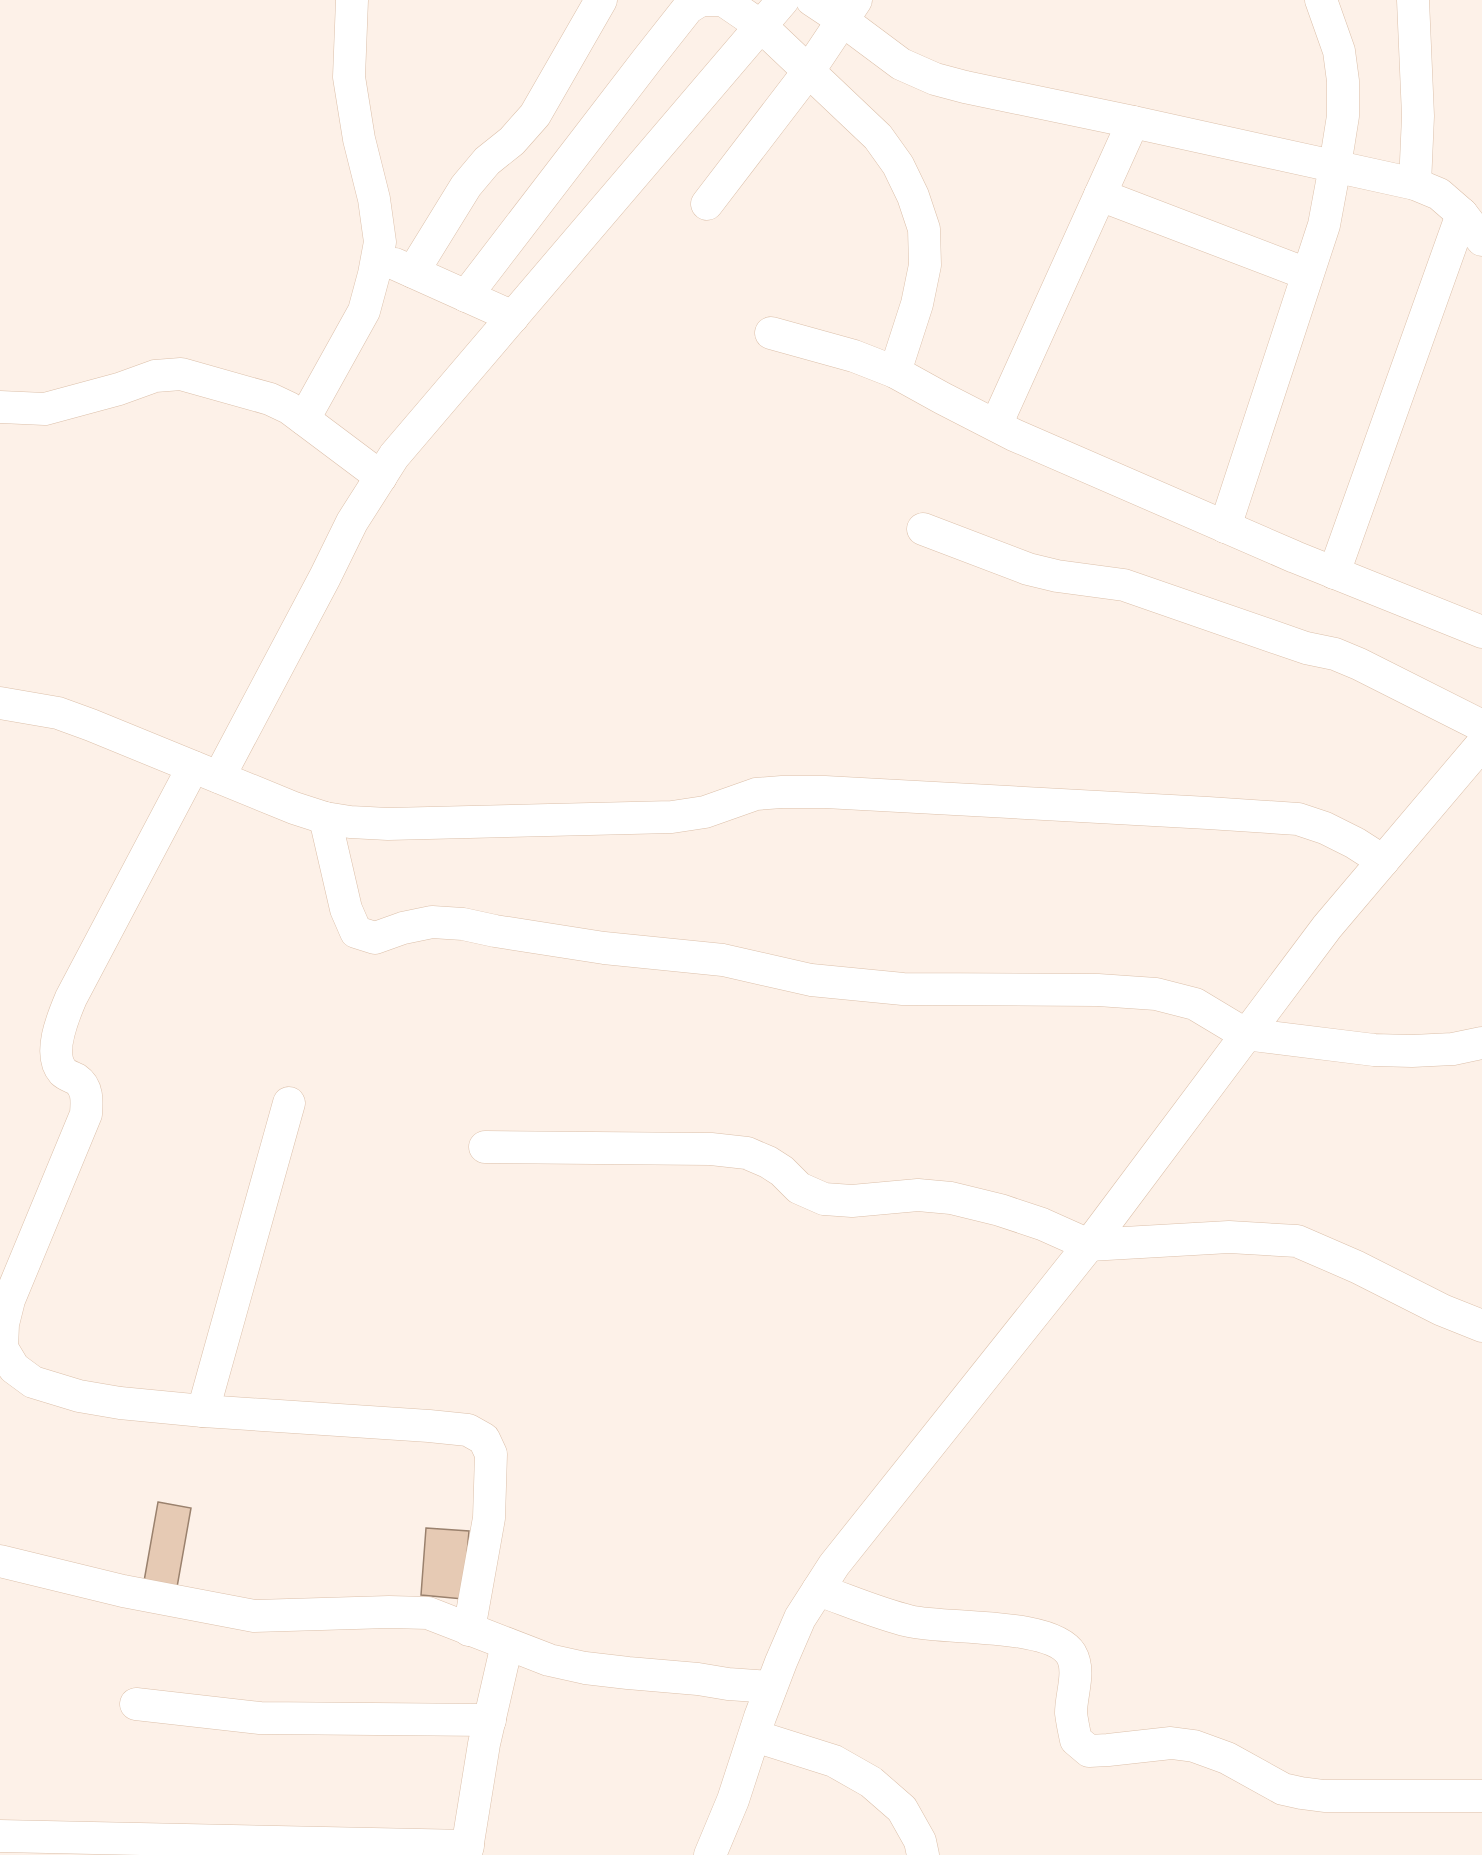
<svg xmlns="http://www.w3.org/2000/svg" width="1482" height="1855" viewBox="0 0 1482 1855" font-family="'DM Sans',sans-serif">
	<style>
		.building { fill: #e6cab4; stroke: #9a816d; stroke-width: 1.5 }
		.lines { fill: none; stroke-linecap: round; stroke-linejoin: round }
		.minor-casing { stroke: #dcc0aa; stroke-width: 33 }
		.minor { stroke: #fff; stroke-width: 32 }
	</style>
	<rect width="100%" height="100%" fill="#fdf1e8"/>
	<g class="building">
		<polygon points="158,1502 191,1508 176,1593 143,1587"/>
		<polygon points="426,1528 469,1531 463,1599 421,1595"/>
	</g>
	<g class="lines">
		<defs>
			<g id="minor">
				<polyline points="812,0 842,20 901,64 935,79 965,87 1133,122 1415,184 1439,194 1462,214 1482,240"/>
				<polyline points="1413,0 1418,116 1415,184"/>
				<polyline points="1100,195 1307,274"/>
				<polyline points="707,204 808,72 856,0"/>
				<polyline points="395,264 513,317"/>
				<polyline points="413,272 466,186 487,161 512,141 535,115 601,0"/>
				<polyline points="466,296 647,60 688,8 701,0 723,0 761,26 878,137 898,165 913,196 924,229 925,265 917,304 895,372"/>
				<polyline points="771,333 854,356 895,372 942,398 1014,435 1295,557 1482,632"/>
				<polyline points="0,407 45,409 119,389 155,376 181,374 270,399 289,408 381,477"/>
				<polyline points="304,419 364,311 374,274 380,242 374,199 359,139 349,77 352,0"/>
				<polyline points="996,425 1133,122"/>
				<polyline points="1225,527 1324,225 1335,166 1343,116 1343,81 1339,51 1321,0"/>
				<polyline points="923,529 1028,569 1057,576 1124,585 1306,648 1335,654 1359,664 1482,726"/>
				<polyline points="1334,573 1462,214"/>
				<polyline points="0,703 58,713 91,725 294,808 325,818 350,822 388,824 672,817 705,812 756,794 782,792 825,792 1208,813 1298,819 1325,828 1355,843 1383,861"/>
				<path d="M 193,767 L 71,998 C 63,1017 47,1054 63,1072 C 66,1075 72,1077 76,1079 C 88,1087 87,1101 86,1114 L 9,1300 L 3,1324 L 2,1348 L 14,1368 L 33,1382 L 79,1396 L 120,1403 L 203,1411 L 429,1426 L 468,1430 L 484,1439 L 491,1454 L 489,1518 L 469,1630"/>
				<polyline points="219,777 325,577 352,522 394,456 783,0"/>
				<polyline points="325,818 346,909 356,932 375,938 403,928 432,922 463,924 495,931 604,948 723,960 811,980 903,989 1098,990 1156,994 1195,1004 1245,1034 1374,1050 1412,1051 1453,1049 1482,1043"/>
				<polyline points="485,1147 711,1149 747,1153 768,1162 782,1171 799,1188 824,1199 852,1201 918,1195 951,1198 1000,1210 1042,1224 1089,1245 1229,1237 1297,1241 1357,1267 1442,1310 1482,1326"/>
				<polyline points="203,1411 289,1103"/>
				<polyline points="0,1561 123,1591 254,1616 389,1612 428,1613 549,1660 585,1668 628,1673 698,1679 728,1684 771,1687"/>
				<path d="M 818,1590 C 847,1600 879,1614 909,1621 C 946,1630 1051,1622 1071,1654 C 1081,1671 1071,1694 1071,1713 C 1072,1721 1074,1731 1076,1740 L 1089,1751 L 1108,1750 L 1171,1743 L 1194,1746 L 1227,1758 L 1283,1789 L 1301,1793 L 1324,1796 L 1482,1796"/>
				<polyline points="136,1704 260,1718 490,1720"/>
				<polyline points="755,1736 834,1761 871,1782 902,1809 920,1841 923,1855"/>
				<polyline points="0,1836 468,1846"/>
				<polyline points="466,1855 484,1744 507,1644"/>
				<polyline points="710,1855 733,1800 760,1717 781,1662 800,1618 834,1565 1089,1245 1327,927 1482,744"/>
			</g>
		</defs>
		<use href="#minor" class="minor-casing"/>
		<use href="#minor" class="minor"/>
	</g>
</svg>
